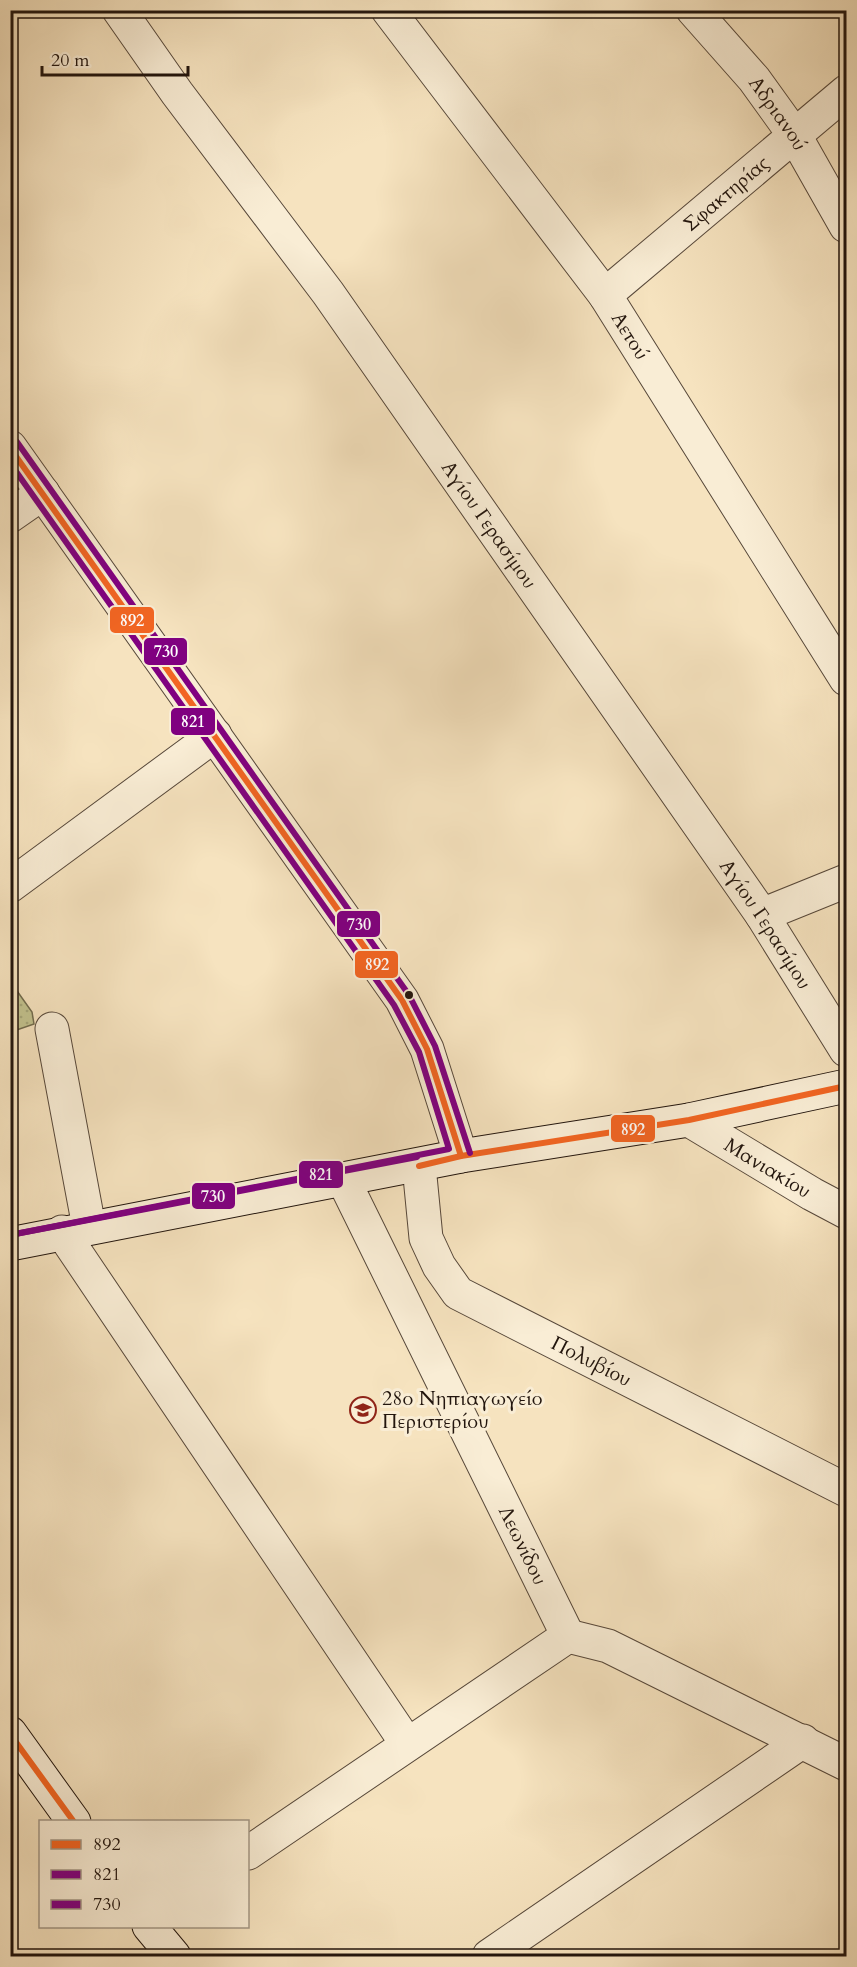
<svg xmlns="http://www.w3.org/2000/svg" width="857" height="1967" viewBox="0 0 857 1967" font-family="Cardo,serif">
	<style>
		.park { fill: url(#park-dots); stroke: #726c4e; stroke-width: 1.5 }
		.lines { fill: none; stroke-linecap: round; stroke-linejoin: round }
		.street-casing { stroke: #57483a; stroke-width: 35 }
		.secondary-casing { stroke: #22150d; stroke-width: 35 }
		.street { stroke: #f9edd5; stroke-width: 33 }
		.secondary { stroke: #f9edd5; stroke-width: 33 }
		.bus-1-casing { stroke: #f9edd5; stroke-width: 10 }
		.bus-2-casing { stroke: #f9edd5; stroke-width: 10 }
		.bus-3-casing { stroke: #f9edd5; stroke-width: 10 }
		.bus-1 { stroke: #f26522; stroke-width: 6 }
		.bus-2 { stroke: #800080; stroke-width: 6 }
		.bus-3 { stroke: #800080; stroke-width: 6 }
		.bus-dot { fill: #22150d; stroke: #f9edd5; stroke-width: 2 }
		.labels { text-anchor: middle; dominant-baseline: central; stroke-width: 6; stroke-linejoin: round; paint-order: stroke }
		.street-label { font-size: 20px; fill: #22150d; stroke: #f9edd5 }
		.poi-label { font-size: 20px; fill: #22150d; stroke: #f9edd5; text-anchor: start }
		.line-badge { stroke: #f9edd5; stroke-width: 2 }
		.badge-label { font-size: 16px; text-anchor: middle; font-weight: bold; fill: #fff }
	</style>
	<defs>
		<pattern id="park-dots" width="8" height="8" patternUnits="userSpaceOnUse" patternTransform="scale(1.5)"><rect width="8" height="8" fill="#c2c28e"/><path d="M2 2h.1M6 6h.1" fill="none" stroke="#a6a679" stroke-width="1.8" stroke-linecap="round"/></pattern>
	</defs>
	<rect width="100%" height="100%" fill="#f6e3bf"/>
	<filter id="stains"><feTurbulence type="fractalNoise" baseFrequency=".00333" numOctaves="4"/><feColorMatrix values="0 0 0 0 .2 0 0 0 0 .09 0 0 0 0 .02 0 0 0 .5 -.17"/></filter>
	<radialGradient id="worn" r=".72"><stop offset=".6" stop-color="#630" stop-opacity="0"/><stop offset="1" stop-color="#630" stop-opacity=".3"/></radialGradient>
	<polygon class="park" points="10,981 32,1012 34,1024 11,1032"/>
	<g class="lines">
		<defs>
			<g id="street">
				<path id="s1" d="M 119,10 L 177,93 L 328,293 L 762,915 L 846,1050"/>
				<path id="s2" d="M 388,10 L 605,295 L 846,679"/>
				<path id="s3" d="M 693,10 L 754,79 L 795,136 L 846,226"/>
				<path id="s4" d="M 605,295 L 846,92"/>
				<polyline points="10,447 402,1000 427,1049 461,1156"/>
				<polyline points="10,516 43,493"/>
				<polyline points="10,886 215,735"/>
				<polyline points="762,915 846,881"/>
				<polyline points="52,1029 89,1227"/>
				<path id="s5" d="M 689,1120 L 812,1194 L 846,1212"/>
				<path id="s6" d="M 419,1166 L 426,1238 L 439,1266 L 458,1293 L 846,1490"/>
				<path id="s7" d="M 343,1179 L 568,1636"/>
				<polyline points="62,1232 407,1744"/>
				<polyline points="568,1636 608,1646 846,1764"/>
				<polyline points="248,1853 568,1636"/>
				<polyline points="489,1956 803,1741"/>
			</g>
			<g id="secondary">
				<polyline points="10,1244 461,1156 689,1120 846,1086"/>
				<polyline points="10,1733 74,1822"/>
				<polyline points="149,1926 174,1956"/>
			</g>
		</defs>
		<use href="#street" class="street-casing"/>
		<use href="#secondary" class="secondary-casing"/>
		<use href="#street" class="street"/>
		<use href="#secondary" class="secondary"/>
		<defs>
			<g id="bus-1">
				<polyline points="10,448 402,1000 427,1049 461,1156"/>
				<polyline points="419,1166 461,1156 689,1120 846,1086"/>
				<polyline points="10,1734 74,1822"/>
			</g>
			<polyline id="bus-2" points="10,463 394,1005 419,1052 449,1149 10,1235"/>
			<g id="bus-3">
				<polyline points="17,442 409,995 435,1046 470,1153"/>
				<polyline points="10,1235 417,1157"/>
			</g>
		</defs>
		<use href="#bus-1" class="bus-1-casing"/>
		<use href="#bus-2" class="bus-2-casing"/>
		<use href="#bus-3" class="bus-3-casing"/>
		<use href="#bus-1" class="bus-1"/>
		<use href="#bus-2" class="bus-2"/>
		<use href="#bus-3" class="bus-3"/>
	</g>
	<defs>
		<symbol id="school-ring" viewBox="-11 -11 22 22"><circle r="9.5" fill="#f9edd5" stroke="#8f2418" stroke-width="1.5"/><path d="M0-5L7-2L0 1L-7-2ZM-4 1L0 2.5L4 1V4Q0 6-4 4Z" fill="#8f2418"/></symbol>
	</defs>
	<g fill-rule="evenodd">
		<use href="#school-ring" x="348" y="1395" width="30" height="30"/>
	</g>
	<circle class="bus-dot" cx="409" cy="995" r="5"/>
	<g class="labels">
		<g class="street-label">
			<text stroke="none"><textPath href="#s3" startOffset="134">Αδριανού</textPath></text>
			<text stroke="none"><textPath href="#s4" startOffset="158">Σφακτηρίας</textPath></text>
			<text stroke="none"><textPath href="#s2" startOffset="406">Αετού</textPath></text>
			<text stroke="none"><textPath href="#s1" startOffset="634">Αγίου Γερασίμου</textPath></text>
			<text stroke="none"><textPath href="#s1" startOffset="1120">Αγίου Γερασίμου</textPath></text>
			<text stroke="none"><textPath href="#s5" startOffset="92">Μανιακίου</textPath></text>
			<text stroke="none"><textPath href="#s6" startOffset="286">Πολυβίου</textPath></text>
			<text stroke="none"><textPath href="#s7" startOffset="408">Λεωνίδου</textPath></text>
		</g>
		<g class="poi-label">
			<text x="382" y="1398">28ο Νηπιαγωγείο<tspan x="382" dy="23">Περιστερίου</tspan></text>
		</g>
	</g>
	<g class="line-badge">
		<rect x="109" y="606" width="46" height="28" rx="6" fill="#f26522"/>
		<rect x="143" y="637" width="45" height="29" rx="6" fill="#800080"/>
		<rect x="170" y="707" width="46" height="29" rx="6" fill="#800080"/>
		<rect x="336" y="910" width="45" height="28" rx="6" fill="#800080"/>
		<rect x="354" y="950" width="45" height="29" rx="6" fill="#f26522"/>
		<rect x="610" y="1114" width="46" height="29" rx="6" fill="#f26522"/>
		<rect x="298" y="1160" width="46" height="29" rx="6" fill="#800080"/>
		<rect x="191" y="1182" width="45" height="28" rx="6" fill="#800080"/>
	</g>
	<g class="badge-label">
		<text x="132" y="626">892</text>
		<text x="166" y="657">730</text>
		<text x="193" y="727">821</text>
		<text x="359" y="930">730</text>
		<text x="377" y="970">892</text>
		<text x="633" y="1135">892</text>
		<text x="321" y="1180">821</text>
		<text x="213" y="1202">730</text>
	</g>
	<rect width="857" height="1967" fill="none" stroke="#f6e3bf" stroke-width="36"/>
	<rect x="12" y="12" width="833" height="1943" fill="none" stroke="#22150d" stroke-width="3"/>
	<rect x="18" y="18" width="821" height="1931" fill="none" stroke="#22150d" stroke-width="1.5"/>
	<rect x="39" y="1820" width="210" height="108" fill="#f9edd5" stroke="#a39785" stroke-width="1.5"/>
	<rect x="51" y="1840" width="30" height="9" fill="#f26522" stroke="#a39785" stroke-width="1.5"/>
	<text x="93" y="1850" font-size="18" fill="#22150d">892</text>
	<rect x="51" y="1870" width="30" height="9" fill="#800080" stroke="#a39785" stroke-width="1.5"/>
	<text x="93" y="1880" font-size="18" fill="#22150d">821</text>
	<rect x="51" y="1900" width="30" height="9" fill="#800080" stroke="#a39785" stroke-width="1.5"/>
	<text x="93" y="1910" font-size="18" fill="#22150d">730</text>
	<path d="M42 66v9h146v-9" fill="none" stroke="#22150d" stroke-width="3"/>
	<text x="51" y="66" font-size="18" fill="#22150d" stroke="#f9edd5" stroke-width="4.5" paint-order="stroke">20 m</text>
	<rect width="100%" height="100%" filter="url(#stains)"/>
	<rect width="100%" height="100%" fill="url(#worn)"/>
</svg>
